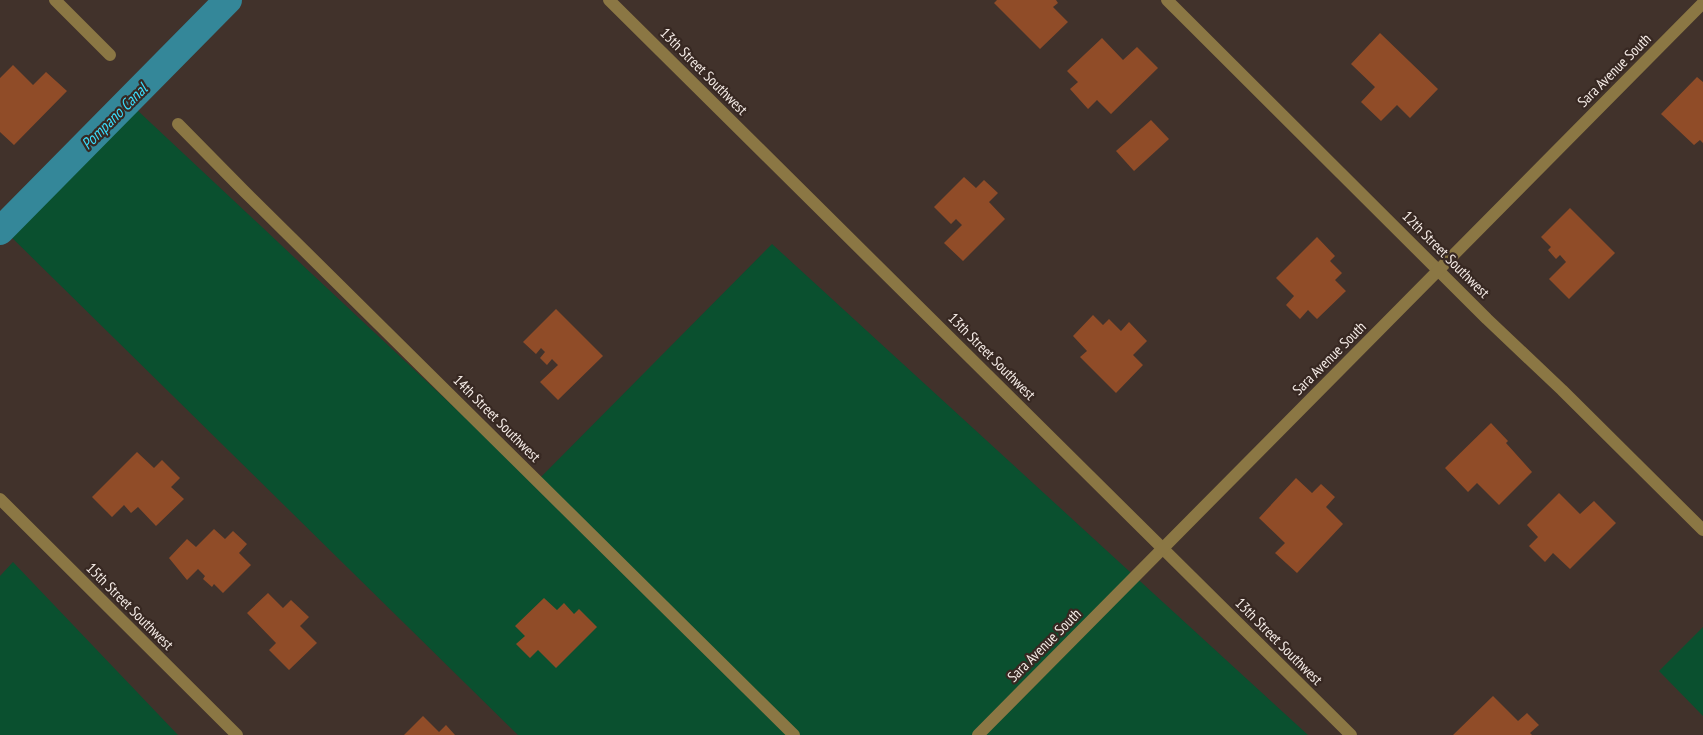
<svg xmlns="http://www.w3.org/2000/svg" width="1703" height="735" viewBox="0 0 1703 735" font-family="'PT Sans Narrow',sans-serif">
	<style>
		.green { fill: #0a502f }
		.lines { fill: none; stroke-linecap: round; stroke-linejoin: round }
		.canal { stroke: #348799; stroke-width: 28 }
		.building { fill: #904c28 }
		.minor { stroke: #8b7744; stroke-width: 12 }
		.labels { text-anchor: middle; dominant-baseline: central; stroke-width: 4.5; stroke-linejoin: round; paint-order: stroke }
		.street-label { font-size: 15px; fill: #f5ebe6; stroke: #372822 }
		.water-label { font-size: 16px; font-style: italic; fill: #3adcfc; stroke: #372822 }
	</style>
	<rect width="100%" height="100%" fill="#41322b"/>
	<g class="green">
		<polygon points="120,94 535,483 772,244 1308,735 518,735 0,226 0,216"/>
		<polygon points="13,562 178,735 0,735 0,576"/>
		<polygon points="1703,627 1703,716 1659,671"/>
	</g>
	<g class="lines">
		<polyline class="canal" points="0,231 228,0"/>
	</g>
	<g class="building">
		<polygon points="997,0 1056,0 1058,3 1053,7 1068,22 1040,49 994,3"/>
		<polygon points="1380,33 1438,89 1410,118 1397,105 1381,121 1361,102 1375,87 1351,64"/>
		<polygon points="1102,38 1123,60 1137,47 1158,68 1111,114 1097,100 1088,109 1070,89 1078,82 1067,71"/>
		<polygon points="13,65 33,85 46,72 67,91 14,145 0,132 0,78"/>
		<polygon points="1697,77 1703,82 1703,143 1700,140 1694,145 1661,114"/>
		<polygon points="1151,120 1169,139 1134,171 1116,151"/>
		<polygon points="964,177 976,188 984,180 998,193 989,202 1005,219 963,261 944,243 962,225 956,219 951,224 934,207"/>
		<polygon points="1570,208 1615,253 1569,299 1549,279 1566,262 1560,255 1556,259 1548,250 1551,247 1541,237"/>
		<polygon points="1317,237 1335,256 1330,261 1342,273 1335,280 1346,291 1317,319 1308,310 1300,319 1286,305 1294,296 1276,278"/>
		<polygon points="556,309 603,356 558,400 540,382 558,365 552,359 547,365 540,358 545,352 541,348 536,354 523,342"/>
		<polygon points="1093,315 1103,325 1109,319 1121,331 1129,322 1147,341 1133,355 1143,365 1116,393 1080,357 1087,351 1073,336"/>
		<polygon points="1491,423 1508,441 1506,443 1532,472 1499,505 1477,483 1468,492 1445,468"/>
		<polygon points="137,452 154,468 162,460 180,478 171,487 184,499 156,526 138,507 131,513 124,505 112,517 92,497"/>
		<polygon points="1296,478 1312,493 1321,484 1335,497 1326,507 1343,524 1297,573 1275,553 1285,543 1259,518"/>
		<polygon points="1559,493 1580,514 1594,501 1616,523 1570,569 1553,553 1545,562 1529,546 1538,537 1527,525"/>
		<polygon points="214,529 225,539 233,531 247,544 239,553 251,565 223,593 214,584 212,587 203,579 205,576 198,569 187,580 169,558 187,539 196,547"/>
		<polygon points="268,593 283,608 291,600 309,617 300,626 317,643 289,670 269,650 276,643 247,613"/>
		<polygon points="544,598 557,610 564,603 574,614 579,609 597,627 556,668 538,650 530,658 516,644 525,636 515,626"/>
		<polygon points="1493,696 1518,721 1527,713 1539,725 1530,733 1532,735 1453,735"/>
		<polygon points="423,716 439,732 446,725 455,735 404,735"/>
	</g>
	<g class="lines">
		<g class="minor">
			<polyline points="55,0 110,55"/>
			<polyline points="609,0 1351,735"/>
			<polyline points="1167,0 1487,319 1562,390 1703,530"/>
			<polyline points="178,124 242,189 794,735"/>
			<polyline points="0,499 237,735"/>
			<polyline points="978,735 1703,3"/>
		</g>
	</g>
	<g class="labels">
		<g class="street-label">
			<text transform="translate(1614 70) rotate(-45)">Sara Avenue South</text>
			<text transform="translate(704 71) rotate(45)">13th Street Southwest</text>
			<text transform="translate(1446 254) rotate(45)">12th Street Southwest</text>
			<text transform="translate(992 356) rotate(45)">13th Street Southwest</text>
			<text transform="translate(1329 358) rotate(-45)">Sara Avenue South</text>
			<text transform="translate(497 418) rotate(45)">14th Street Southwest</text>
			<text transform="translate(130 606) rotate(45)">15th Street Southwest</text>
			<text transform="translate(1279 641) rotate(45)">13th Street Southwest</text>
			<text transform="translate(1044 645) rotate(-45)">Sara Avenue South</text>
		</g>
		<g class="water-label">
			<text transform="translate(114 116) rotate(-45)">Pompano Canal</text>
		</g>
	</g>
</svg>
